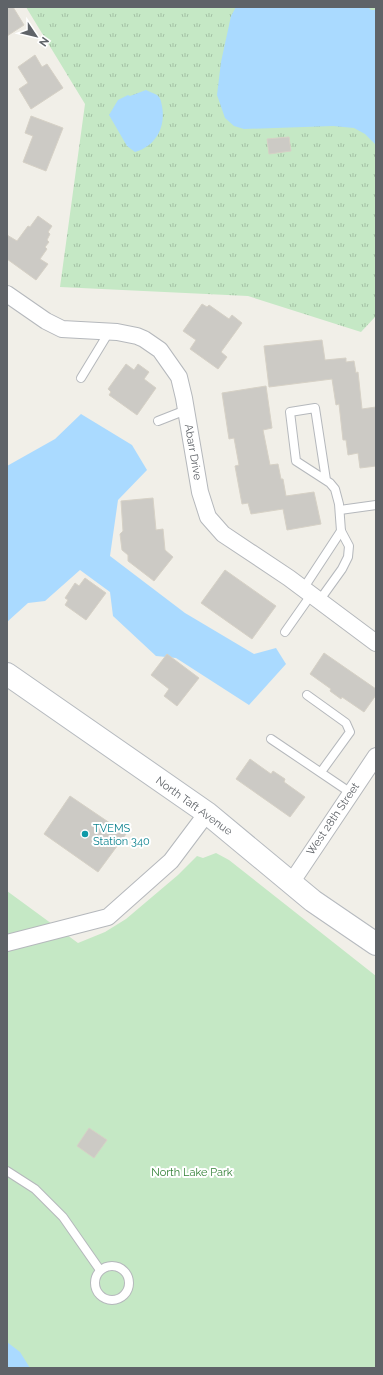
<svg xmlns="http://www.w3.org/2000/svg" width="383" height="1375" viewBox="0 0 383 1375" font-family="Raleway,sans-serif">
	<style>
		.grass { fill: url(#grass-tufts) }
		.green { fill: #c5e8c5 }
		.water { fill: #aadaff }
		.building { fill: #cccac5; stroke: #d6d1c6 }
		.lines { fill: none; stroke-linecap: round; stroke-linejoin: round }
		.lane-casing { stroke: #b5b8bc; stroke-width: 10 }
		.street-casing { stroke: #b5b8bc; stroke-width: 18 }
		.secondary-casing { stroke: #b6babf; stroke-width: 24 }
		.lane { stroke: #fff; stroke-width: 8 }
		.street { stroke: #fff; stroke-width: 16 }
		.secondary { stroke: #fff; stroke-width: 22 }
		.culture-dot { fill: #0f9aa8; stroke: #fff; stroke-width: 1.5 }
		.labels { text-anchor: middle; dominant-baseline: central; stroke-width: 4; stroke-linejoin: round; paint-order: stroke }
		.street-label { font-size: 11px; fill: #5f6368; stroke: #fff }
		.culture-label { font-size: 11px; fill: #0d838f; stroke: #fff; text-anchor: start }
		.park-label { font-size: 11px; fill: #348238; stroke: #fff }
	</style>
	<defs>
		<pattern id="grass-tufts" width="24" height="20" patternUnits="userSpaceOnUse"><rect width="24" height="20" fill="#c5e8c5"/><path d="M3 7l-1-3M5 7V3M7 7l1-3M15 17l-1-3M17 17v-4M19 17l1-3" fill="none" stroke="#a3c0a4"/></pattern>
	</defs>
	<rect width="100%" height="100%" fill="#f1efe8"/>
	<polygon class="grass" points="26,7 376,7 376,316 361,332 248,296 60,287 85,104"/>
	<polygon class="green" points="216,853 229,860 376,976 376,1368 7,1368 7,891 78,943 105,932 126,919 178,875 197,856 203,858"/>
	<g class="water">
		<polygon points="236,7 368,7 371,10 376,10 376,145 365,134 354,128 333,126 244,129 234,126 225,118 217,95 221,62 231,16"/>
		<path d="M 146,90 C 149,92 154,93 157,95 C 161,98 161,102 162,106 C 166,127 156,146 135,152 L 127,146 L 109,115 L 118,100 L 128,95 L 130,96 Z"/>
		<polygon points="81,414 132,445 147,470 118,500 110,556 185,613 254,654 276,648 286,664 249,705 176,658 156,656 113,616 110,592 80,570 45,601 28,603 7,622 7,466 55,439"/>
		<polygon points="7,1342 20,1352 30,1368 7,1368"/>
	</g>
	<g class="building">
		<polygon points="7,7 13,7 24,25 7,36"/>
		<polygon points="35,55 42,67 47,64 63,88 31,109 19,89 28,83 18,67"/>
		<polygon points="31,116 63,128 46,171 23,162 33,136 25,133"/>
		<polygon points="289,137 291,151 269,154 267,139"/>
		<polygon points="38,216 52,226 48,232 50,234 47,240 49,242 45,247 47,249 40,259 48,264 36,280 7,259 7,235 17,241 28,226 30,227"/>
		<polygon points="202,304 207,307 209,305 229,319 232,315 242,323 221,352 227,357 218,369 190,349 196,340 183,331"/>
		<polygon points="322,340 325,360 346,358 346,362 354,361 356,373 358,372 362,409 376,407 376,466 360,468 358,453 348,455 346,440 343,440 339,404 336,405 332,379 269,387 264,346"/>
		<polygon points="126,364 134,370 138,364 149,372 144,379 156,388 137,415 109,395 111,392 108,389"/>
		<polygon points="266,386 272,428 263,430 270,465 278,464 281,479 283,479 286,496 314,492 321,524 287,530 283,509 251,514 248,503 242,504 235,466 239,465 234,438 229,439 222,393"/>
		<polygon points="153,498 156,530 163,529 165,550 173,557 154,581 128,561 128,555 122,550 120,534 123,531 121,501"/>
		<polygon points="225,570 276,606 252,639 201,603"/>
		<polygon points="85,578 106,593 86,620 65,605 68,600 65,598 75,583 79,586"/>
		<polygon points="324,653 376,689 376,695 364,712 342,697 341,699 330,691 331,689 310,674"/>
		<polygon points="167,654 199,678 177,706 164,696 169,689 151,675"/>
		<polygon points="250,759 271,774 273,771 285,779 284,782 305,797 290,817 236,779"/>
		<polygon points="70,796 126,834 98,872 44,834"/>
		<polygon points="89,1128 107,1140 94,1158 77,1146"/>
	</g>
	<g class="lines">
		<defs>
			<g id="lane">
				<polyline points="81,378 109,332"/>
				<polyline points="158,421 186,410"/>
				<polyline points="340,510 376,505"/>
				<polyline points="303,589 341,531"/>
				<polyline points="319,601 342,569 348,557 349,546 341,531 339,504 335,489 330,483 296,461 290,412 315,408 326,480"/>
				<polyline points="285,632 311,595"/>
				<polyline points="307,695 346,723 350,732 321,772"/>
				<polyline points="271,739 351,793"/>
				<polyline points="7,1171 35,1189 63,1217 100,1270"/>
				<circle cx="112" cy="1283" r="17"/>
			</g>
			<g id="street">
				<polyline points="7,294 46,321 62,329 117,332 137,336 144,339 160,350 179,377 184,398 200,492 208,517 223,534 289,578 376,643"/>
				<polyline points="291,883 376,756"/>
				<polyline points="7,943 108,917 171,861 207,813"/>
			</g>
			<polyline id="secondary" points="7,674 207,813 313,901 376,944"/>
		</defs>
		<use href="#lane" class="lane-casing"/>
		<use href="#street" class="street-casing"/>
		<use href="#secondary" class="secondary-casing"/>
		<use href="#lane" class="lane"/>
		<use href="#street" class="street"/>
		<use href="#secondary" class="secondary"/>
	</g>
	<circle class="culture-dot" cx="85" cy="834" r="4"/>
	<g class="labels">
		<g class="street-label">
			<text transform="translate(193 452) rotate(80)">Abarr Drive</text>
			<text transform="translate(194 806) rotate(36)">North Taft Avenue</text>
			<text transform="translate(333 819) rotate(-56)">West 28th Street</text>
		</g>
		<g class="culture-label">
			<text x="93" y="828">TVEMS<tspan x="93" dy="13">Station 340</tspan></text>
		</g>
		<g class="park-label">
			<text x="192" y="1172">North Lake Park</text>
		</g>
	</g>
	<rect width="383" height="1375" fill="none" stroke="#5f6368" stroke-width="16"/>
	<g transform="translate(36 36) rotate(125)" stroke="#ffffff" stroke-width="3" paint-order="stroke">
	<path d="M0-3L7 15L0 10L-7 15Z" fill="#5f6368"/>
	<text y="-6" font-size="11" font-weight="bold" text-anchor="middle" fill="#5f6368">N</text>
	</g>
</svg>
